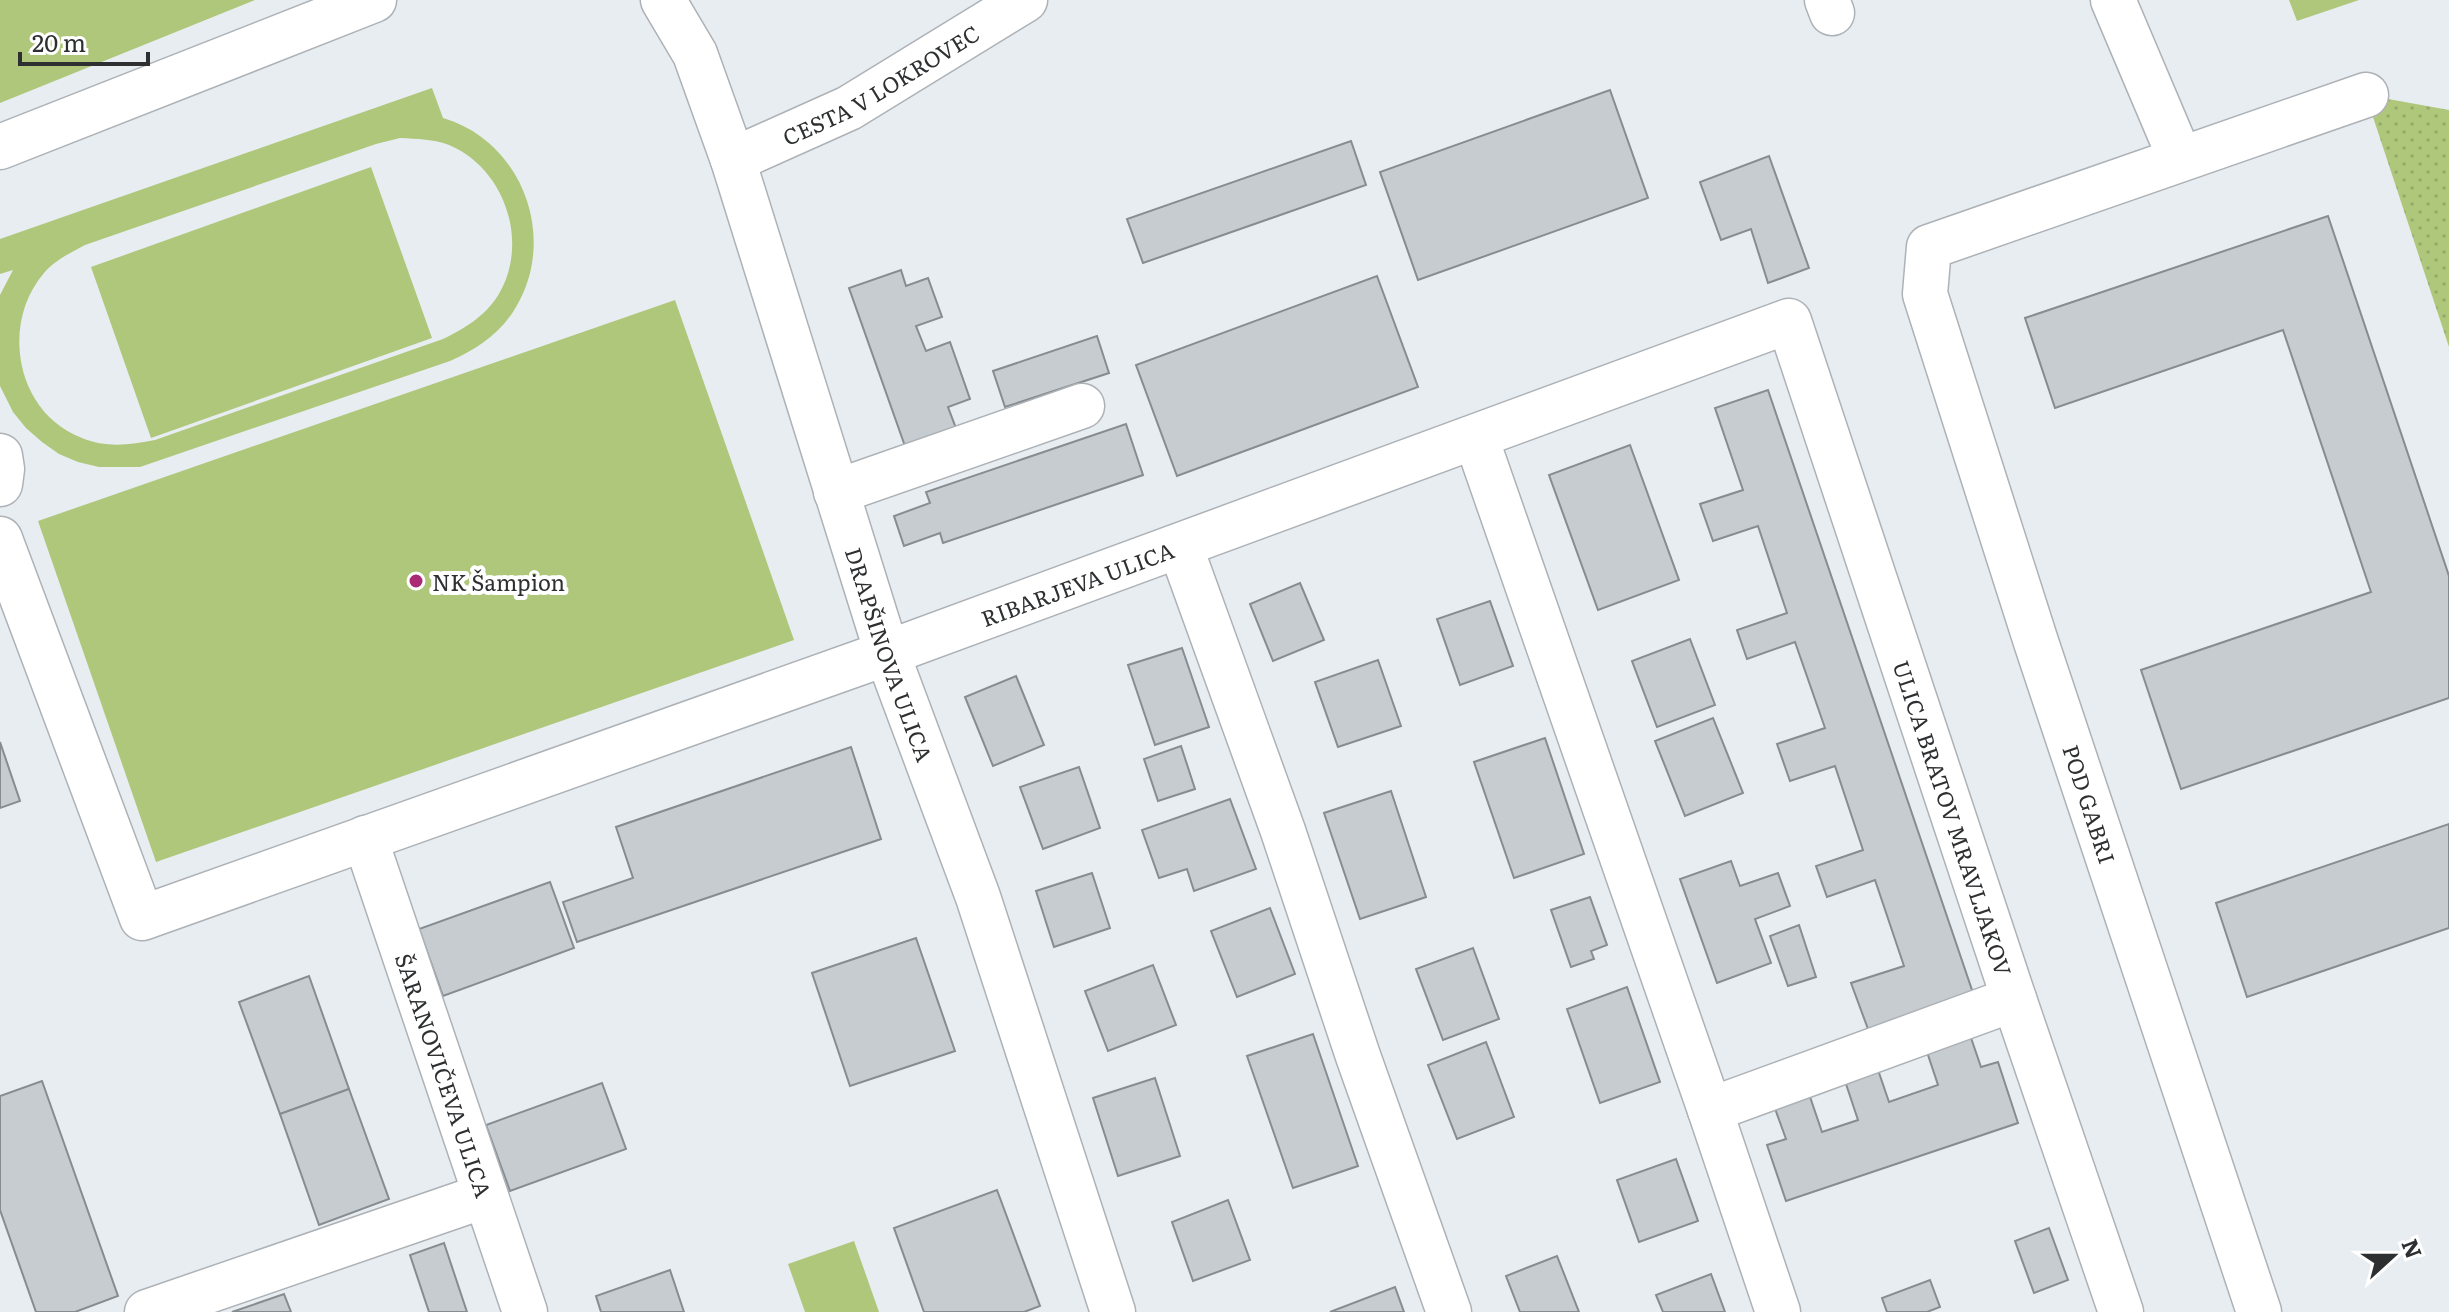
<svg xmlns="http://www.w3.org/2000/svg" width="2449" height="1312" viewBox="0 0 2449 1312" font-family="Literata,serif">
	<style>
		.green { fill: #afc77a; fill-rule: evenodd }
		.park { fill: url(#park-dots) }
		.building { fill: #c6ccd0; stroke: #878c90; stroke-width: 2 }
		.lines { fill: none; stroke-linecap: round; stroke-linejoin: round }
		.minor-casing { stroke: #adb2b7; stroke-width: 47 }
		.minor { stroke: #fff; stroke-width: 44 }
		.poi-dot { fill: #ab2a76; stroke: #fff; stroke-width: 3 }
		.labels { text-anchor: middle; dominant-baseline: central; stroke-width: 8; stroke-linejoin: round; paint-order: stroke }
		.street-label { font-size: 22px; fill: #2d2f31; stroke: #fff }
		.poi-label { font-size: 22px; fill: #2d2f31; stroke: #fff; text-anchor: start }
	</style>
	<defs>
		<pattern id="park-dots" width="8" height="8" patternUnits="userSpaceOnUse" patternTransform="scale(2)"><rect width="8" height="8" fill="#afc77a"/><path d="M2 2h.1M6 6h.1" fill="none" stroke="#97ab6a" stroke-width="1.8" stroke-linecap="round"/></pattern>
	</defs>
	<rect width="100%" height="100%" fill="#e8edf2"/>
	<g class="green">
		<polygon points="0,0 255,0 0,103"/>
		<polygon points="2289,0 2359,0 2297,21"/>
		<path d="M 432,88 L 443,118 C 522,141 558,237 516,307 C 501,333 477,349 450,361 L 140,467 L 99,467 L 78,462 L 59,454 L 42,442 L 26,428 L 13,412 L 0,386 L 0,295 L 13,270 L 0,274 L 0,239 ZM 400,138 C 417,139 434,139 449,145 C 504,168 529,240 500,292 C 487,315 466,328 443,339 L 155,440 C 130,445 106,448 82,438 C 16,413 0,324 44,273 C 55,260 70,253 85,245 L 376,144 Z"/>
		<polygon points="371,167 432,338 151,438 91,267"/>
		<polygon points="675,300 794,640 156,862 38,521"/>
		<polygon points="854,1241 879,1312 805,1312 788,1264"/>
	</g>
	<polygon class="park" points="2366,95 2449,110 2449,347 2372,114"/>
	<g class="building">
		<polygon points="1610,90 1648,198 1418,280 1380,172"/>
		<polygon points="1351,141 1366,185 1143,263 1127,219"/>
		<polygon points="1769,156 1809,268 1768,283 1751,229 1721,240 1700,182"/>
		<polygon points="2328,216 2449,576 2449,698 2181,789 2141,670 2371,592 2283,330 2055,408 2025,318"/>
		<polygon points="901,270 906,286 928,278 942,317 916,326 926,351 950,342 970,399 948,407 957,431 906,449 849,288"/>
		<polygon points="1377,276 1418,387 1177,476 1136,365"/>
		<polygon points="1097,336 1109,373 1005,407 993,371"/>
		<polygon points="1768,390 1973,993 1868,1029 1851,983 1904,966 1875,880 1827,897 1816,866 1863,850 1835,766 1790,781 1777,744 1825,728 1795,642 1747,659 1737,630 1787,613 1758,526 1713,541 1700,504 1743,490 1715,408"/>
		<polygon points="1126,424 1143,475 943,543 940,533 904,546 894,516 930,503 926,492"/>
		<polygon points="1630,445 1679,580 1598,610 1549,475"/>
		<polygon points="1300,583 1324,640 1273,661 1250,604"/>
		<polygon points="1490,601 1513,666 1460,685 1437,619"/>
		<polygon points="1690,639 1715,705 1657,727 1632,661"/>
		<polygon points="1182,648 1209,727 1155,745 1128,665"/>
		<polygon points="1378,660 1401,726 1338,747 1315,682"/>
		<polygon points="1016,676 1044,745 993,766 965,697"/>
		<polygon points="1713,718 1743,793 1685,816 1655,741"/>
		<polygon points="1545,738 1584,854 1514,878 1474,762"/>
		<polygon points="0,742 20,801 0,808"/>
		<polygon points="1181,746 1195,789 1158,801 1144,759"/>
		<polygon points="851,747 881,839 577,942 563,902 633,878 616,827"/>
		<polygon points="1079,767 1100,828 1043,849 1020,787"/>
		<polygon points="1391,791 1426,897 1360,919 1324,813"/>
		<polygon points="1230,799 1256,869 1194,891 1187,869 1159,878 1142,830"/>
		<polygon points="2449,824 2449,928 2247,997 2216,903"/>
		<polygon points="1731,861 1740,886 1778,873 1790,906 1755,919 1771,963 1717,983 1680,879"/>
		<polygon points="1092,873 1110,928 1054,947 1036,891"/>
		<polygon points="550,882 574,948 443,996 419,929"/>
		<polygon points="1590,897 1607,945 1591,951 1594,959 1571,967 1551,910"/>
		<polygon points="1270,908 1295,974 1237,997 1211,931"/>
		<polygon points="1799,925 1816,977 1788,986 1770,936"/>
		<polygon points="916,938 955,1051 850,1086 812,973"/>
		<polygon points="1473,948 1499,1019 1443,1040 1416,969"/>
		<polygon points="1153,965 1176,1025 1108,1051 1085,991"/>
		<polygon points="309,976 349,1089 280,1114 239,1002"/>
		<polygon points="1627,987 1660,1082 1600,1103 1567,1009"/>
		<polygon points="1969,1032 1981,1067 1998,1062 2018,1123 1786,1201 1767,1145 1786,1139 1773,1103 1808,1091 1822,1132 1858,1120 1843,1075 1876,1064 1889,1102 1938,1085 1925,1046"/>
		<polygon points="1313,1034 1358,1166 1293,1188 1247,1056"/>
		<polygon points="1486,1042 1514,1117 1457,1139 1428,1065"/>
		<polygon points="1155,1078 1180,1156 1118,1176 1093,1098"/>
		<polygon points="42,1081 118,1296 75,1312 36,1312 0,1210 0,1096"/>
		<polygon points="602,1083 626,1149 510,1191 486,1125"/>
		<polygon points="349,1089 389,1199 319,1225 280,1114"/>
		<polygon points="1676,1159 1698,1221 1639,1242 1617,1180"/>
		<polygon points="997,1190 1040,1306 1024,1312 924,1312 894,1228"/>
		<polygon points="1228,1200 1250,1260 1193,1281 1172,1222"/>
		<polygon points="2049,1228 2068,1280 2034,1293 2015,1241"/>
		<polygon points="444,1243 467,1312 429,1312 410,1255"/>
		<polygon points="1557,1256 1579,1312 1520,1312 1506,1276"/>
		<polygon points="670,1270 684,1312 601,1312 596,1296"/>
		<polygon points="1711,1274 1725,1312 1663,1312 1656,1295"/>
		<polygon points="1930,1280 1940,1307 1927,1312 1887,1312 1882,1298"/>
		<polygon points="1395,1287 1404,1312 1330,1312"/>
		<polygon points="284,1294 291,1312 232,1312"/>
	</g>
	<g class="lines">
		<defs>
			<g id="minor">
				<path id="s1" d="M 663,0 L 695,54 L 733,160 L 887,653 L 978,897 L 1113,1312"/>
				<polyline points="1827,0 1832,13"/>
				<polyline points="2113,0 2180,158"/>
				<polyline points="0,147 374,0"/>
				<path id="s2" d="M 733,160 L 849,108 L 1025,0"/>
				<polyline points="1476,438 1710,1110 1778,1312"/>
				<polyline points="0,456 2,469 0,484"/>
				<polyline points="836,492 1082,406"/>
				<path id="s3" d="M 0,539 L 142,918 L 887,653 L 1789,321 L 2014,999 L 2121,1312"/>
				<polyline points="1180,546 1283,831 1358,1056 1449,1312"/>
				<path id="s4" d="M 365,838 L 525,1312"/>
				<polyline points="1710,1110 2014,999"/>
				<polyline points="147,1312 484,1196"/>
				<polyline points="2259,1312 2036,642 1925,294 1929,247 2366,95"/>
			</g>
		</defs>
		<use href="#minor" class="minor-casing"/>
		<use href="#minor" class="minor"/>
	</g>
	<circle class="poi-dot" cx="416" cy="581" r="8"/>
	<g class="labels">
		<g class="street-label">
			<text stroke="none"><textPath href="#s2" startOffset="166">CESTA V LOKROVEC</textPath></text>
			<text stroke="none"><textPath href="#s3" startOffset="1398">RIBARJEVA ULICA</textPath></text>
			<text stroke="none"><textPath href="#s1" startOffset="694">DRAPŠINOVA ULICA</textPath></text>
			<text transform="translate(2090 804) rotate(72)">POD GABRI</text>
			<text stroke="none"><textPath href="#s3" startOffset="2680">ULICA BRATOV MRAVLJAKOV</textPath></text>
			<text stroke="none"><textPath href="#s4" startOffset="250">ŠARANOVIČEVA ULICA</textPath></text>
		</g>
		<g class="poi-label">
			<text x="432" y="581">NK Šampion</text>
		</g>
	</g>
	<g transform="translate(2393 1256) rotate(69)" stroke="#ffffff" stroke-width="6" paint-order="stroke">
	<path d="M0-6L14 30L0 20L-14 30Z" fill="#2d2f31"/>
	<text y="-12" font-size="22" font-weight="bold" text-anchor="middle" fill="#2d2f31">N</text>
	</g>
	<path d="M20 52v12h128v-12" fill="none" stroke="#2d2f31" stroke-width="4"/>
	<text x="32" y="52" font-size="24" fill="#2d2f31" stroke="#ffffff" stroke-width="6" paint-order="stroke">20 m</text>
</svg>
